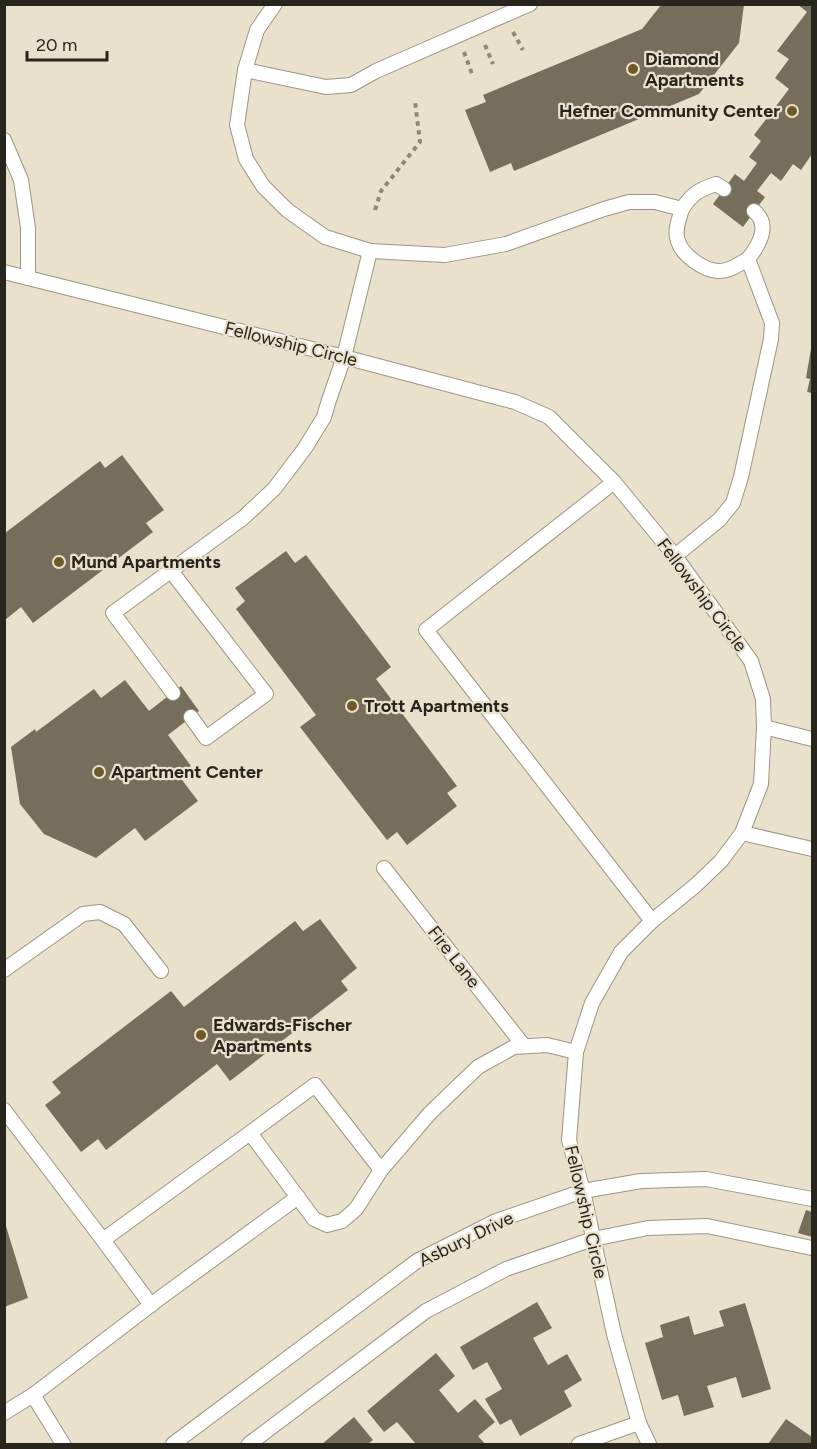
<svg xmlns="http://www.w3.org/2000/svg" width="817" height="1449" viewBox="0 0 817 1449" font-family="Figtree,sans-serif">
	<style>
		.building { fill: #766e5b }
		.lines { fill: none; stroke-linecap: round; stroke-linejoin: round }
		.service-casing { stroke: #9d9581; stroke-width: 16 }
		.path { stroke: #8e8879; stroke-width: 4; stroke-dasharray: 4.5 4.5; stroke-linecap: butt }
		.service { stroke: #fff; stroke-width: 14 }
		.poi-dot { fill: #6d5a28; stroke: #eae1cc; stroke-width: 2 }
		.labels { text-anchor: middle; dominant-baseline: central; stroke-width: 4.5; stroke-linejoin: round; paint-order: stroke }
		.poi-label { font-size: 18px; font-weight: bold; fill: #28251d; stroke: #eae1cc; text-anchor: start }
		.street-label { font-size: 18px; fill: #28251d; stroke: #eae1cc }
	</style>
	<rect width="100%" height="100%" fill="#eae1cc"/>
	<g class="building">
		<polygon points="797,4 812,4 812,154 801,170 793,164 781,181 771,173 757,191 765,197 743,227 713,204 735,174 744,181 757,163 749,157 761,141 754,135 789,89 775,78 789,59 777,51 807,12"/>
		<polygon points="661,5 744,5 739,43 699,94 514,171 511,163 490,172 465,110 486,102 483,95 642,29"/>
		<polygon points="811,349 812,350 812,393 807,392 810,379 806,378"/>
		<polygon points="122,455 164,510 146,523 153,532 33,623 21,607 5,620 5,533 100,461 105,468"/>
		<polygon points="286,551 295,563 306,555 391,667 376,679 457,786 447,793 457,806 407,845 397,832 387,840 300,727 316,715 236,609 245,601 235,588"/>
		<polygon points="125,680 149,711 181,686 199,711 168,735 191,766 179,776 198,801 145,841 135,828 96,858 44,834 20,804 11,747 35,729 36,732 94,689 101,698"/>
		<polygon points="320,919 357,968 341,981 348,990 230,1081 217,1064 106,1150 98,1139 81,1152 45,1105 61,1093 52,1082 171,991 184,1007 295,921 303,931"/>
		<polygon points="806,1210 812,1212 812,1237 798,1233"/>
		<polygon points="5,1223 28,1298 4,1307 4,1224"/>
		<polygon points="537,1302 552,1328 533,1338 548,1365 567,1354 582,1380 564,1391 572,1406 520,1436 511,1419 500,1425 485,1399 502,1389 487,1362 473,1370 460,1347"/>
		<polygon points="745,1303 771,1389 742,1398 736,1377 707,1386 714,1407 684,1416 678,1395 662,1400 645,1343 663,1337 660,1325 689,1316 694,1335 724,1326 719,1311"/>
		<polygon points="436,1353 455,1376 439,1390 458,1413 475,1399 495,1422 478,1436 485,1444 416,1444 397,1422 384,1432 367,1411"/>
		<polygon points="354,1417 373,1440 368,1444 322,1444"/>
		<polygon points="786,1419 812,1437 812,1444 768,1444"/>
	</g>
	<g class="lines">
		<defs>
			<g id="service">
				<path d="M 275,4 L 257,30 L 245,70 L 237,125 L 246,159 L 263,186 L 287,210 L 325,237 L 370,251 L 445,255 L 506,244 L 604,209 L 629,202 L 655,202 L 682,209 C 679,219 674,231 678,241 C 682,255 703,270 718,271 C 729,272 739,264 748,259 L 772,323 L 771,339 L 741,477 L 733,503 L 719,520 L 675,556"/>
				<polyline points="245,70 326,87 351,85 376,71 530,4"/>
				<polyline points="4,140 21,180 28,228 28,278"/>
				<path d="M 682,209 C 692,194 698,190 716,184 L 724,189"/>
				<path d="M 748,259 C 759,245 771,225 754,211"/>
				<polyline points="4,272 344,357 515,402 549,417 614,482 675,556 751,661 763,699 764,727 761,784 742,833 721,861 696,885 652,921 621,952 592,1003 576,1052 569,1140 583,1191 614,1334 639,1423 649,1444"/>
				<polyline points="614,482 426,630 652,921"/>
				<polyline points="171,571 266,694 206,738 191,717"/>
				<polyline points="173,693 113,613 243,518 274,489 305,448 324,417 329,400 344,357 370,251"/>
				<polyline points="764,727 812,739"/>
				<polyline points="742,833 812,849"/>
				<polyline points="384,868 524,1046"/>
				<polyline points="4,970 83,914 100,912 124,924 161,971"/>
				<polyline points="4,1110 103,1240 250,1133 314,1219 327,1225 342,1221 356,1209 381,1170 430,1113 478,1067 514,1047 547,1045 576,1052"/>
				<polyline points="250,1133 315,1085 381,1170"/>
				<polyline points="103,1240 151,1305"/>
				<polyline points="33,1395 63,1444"/>
				<polyline points="4,1413 33,1395 160,1298 298,1197"/>
				<polyline points="173,1444 417,1261 496,1221 583,1191 641,1181 706,1179 812,1199"/>
				<polyline points="249,1444 426,1311 506,1269 593,1239 648,1228 707,1226 812,1248"/>
				<polyline points="579,1444 639,1423"/>
			</g>
		</defs>
		<use href="#service" class="service-casing"/>
		<g class="path">
			<polyline points="513,32 523,50"/>
			<polyline points="485,45 493,64"/>
			<polyline points="464,52 472,74"/>
			<polyline points="375,210 381,191 420,142 415,101"/>
		</g>
		<use href="#service" class="service"/>
	</g>
	<g class="poi-dot">
		<circle cx="633" cy="69" r="6"/>
		<circle cx="792" cy="111" r="6"/>
		<circle cx="59" cy="562" r="6"/>
		<circle cx="352" cy="706" r="6"/>
		<circle cx="99" cy="772" r="6"/>
		<circle cx="201" cy="1035" r="6"/>
	</g>
	<g class="labels">
		<g class="poi-label">
			<text x="645" y="59">Diamond<tspan x="645" dy="21">Apartments</tspan></text>
			<text x="780" y="111" text-anchor="end">Hefner Community Center</text>
			<text x="71" y="562">Mund Apartments</text>
			<text x="364" y="706">Trott Apartments</text>
			<text x="111" y="772">Apartment Center</text>
			<text x="213" y="1025">Edwards-Fischer<tspan x="213" dy="21">Apartments</tspan></text>
		</g>
		<g class="street-label">
			<text transform="translate(291 344) rotate(14)">Fellowship Circle</text>
			<text transform="translate(702 595) rotate(53)">Fellowship Circle</text>
			<text transform="translate(454 957) rotate(52)">Fire Lane</text>
			<text transform="translate(586 1212) rotate(77)">Fellowship Circle</text>
			<text transform="translate(466 1239) rotate(-26)">Asbury Drive</text>
		</g>
	</g>
	<rect width="817" height="1449" fill="none" stroke="#28251d" stroke-width="12"/>
	<path d="M27 51v9h80v-9" fill="none" stroke="#28251d" stroke-width="3"/>
	<text x="36" y="51" font-size="18" fill="#28251d" stroke="#eae1cc" stroke-width="4.5" paint-order="stroke">20 m</text>
</svg>
